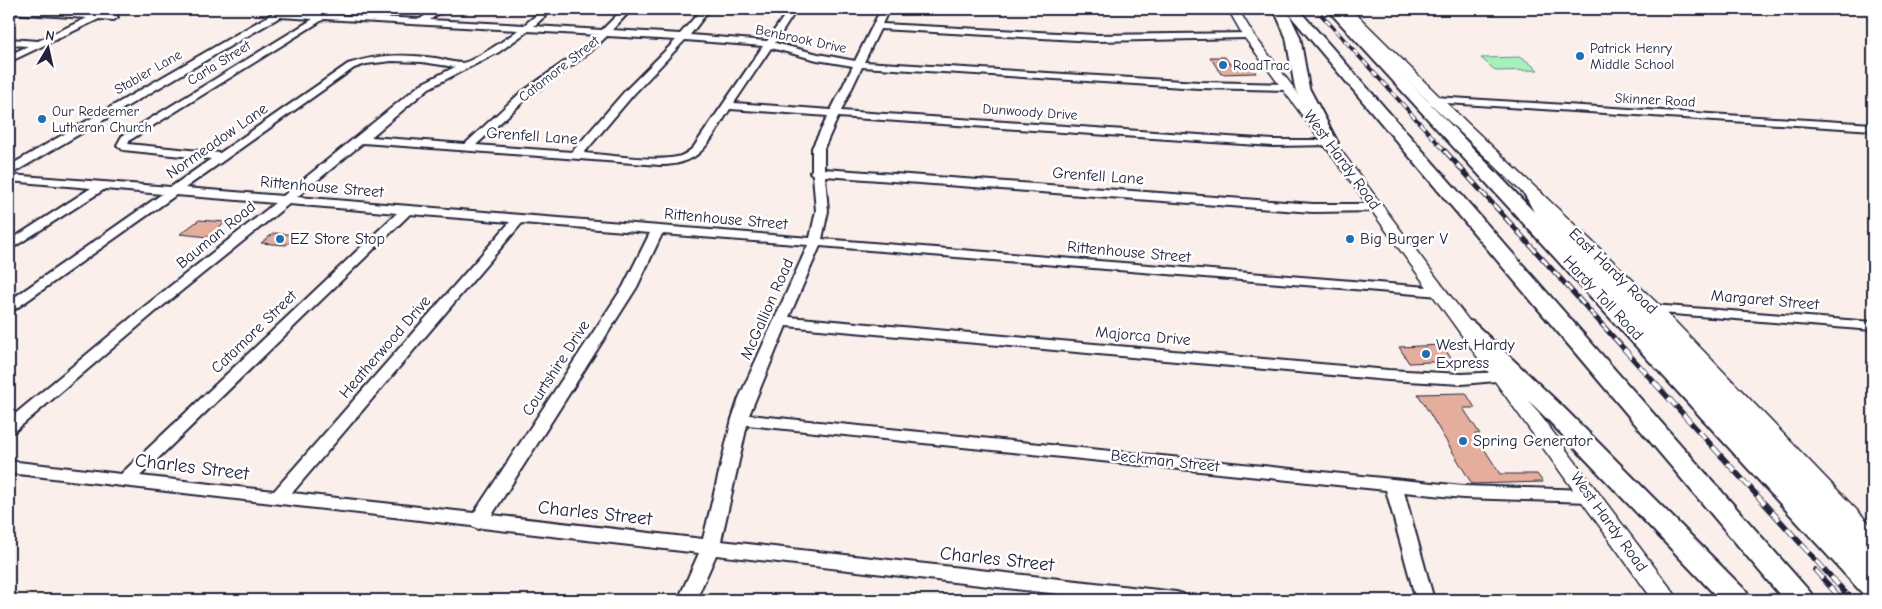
<svg xmlns="http://www.w3.org/2000/svg" width="1882" height="609" viewBox="0 0 1882 609" font-family="'Comic Neue',sans-serif">
	<style>
		.green { fill: #a7f0be; stroke: #64897c }
		.building { fill: #e5ad9c; stroke: #22223b }
		.lines { fill: none; stroke-linecap: round; stroke-linejoin: round }
		.minor-casing { stroke: #22223b; stroke-width: 4 }
		.major-casing { stroke: #22223b; stroke-width: 3 }
		.highway-casing { stroke: #22223b; stroke-width: 4 }
		.minor { fill: #fff; fill-rule: evenodd }
		.major { fill: #fff; fill-rule: evenodd }
		.highway { fill: #fff; fill-rule: evenodd }
		.rail-far2-casing { stroke: #22223b; stroke-width: 4 }
		.rail-far1-casing { stroke: #22223b; stroke-width: 5 }
		.rail-casing { stroke: #22223b; stroke-width: 5.5 }
		.rail-far2 { stroke: #fff; stroke-width: 2.5; stroke-dasharray: 7; stroke-linecap: butt }
		.rail-far1 { stroke: #fff; stroke-width: 3; stroke-dasharray: 9; stroke-linecap: butt }
		.rail { stroke: #fff; stroke-width: 4; stroke-dasharray: 11; stroke-linecap: butt }
		.poi-dot { fill: #1f6fb2; stroke: #fff; stroke-width: 2 }
		.labels { text-anchor: middle; dominant-baseline: central; stroke-width: 5; stroke-linejoin: round; paint-order: stroke }
		.far-street-label { font-size: 14px; fill: #22223b; stroke: #fff }
		.far-poi-label { font-size: 14px; fill: #22223b; stroke: #fff; text-anchor: start }
		.street-label { font-size: 16px; fill: #22223b; stroke: #fff }
		.poi-label { font-size: 16px; fill: #22223b; stroke: #fff; text-anchor: start }
		.near-street-label { font-size: 19px; fill: #22223b; stroke: #fff }
	</style>
	<rect width="100%" height="100%" fill="#faefeb"/>
	<filter id="ink" filterUnits="userSpaceOnUse"><feTurbulence type="fractalNoise" baseFrequency=".02" numOctaves="2"/><feDisplacementMap in="SourceGraphic" scale="10" xChannelSelector="R" yChannelSelector="G"/><feConvolveMatrix kernelMatrix="1 2 1 2 8 2 1 2 1" color-interpolation-filters="sRGB"/></filter>
	<g filter="url(#ink)">
		<polygon class="green" points="1522,57 1538,70 1496,71 1481,58"/>
		<g class="building">
			<polygon points="1210,57 1225,57 1230,64 1249,63 1256,73 1221,74"/>
			<polygon points="199,220 226,222 208,237 180,234"/>
			<polygon points="274,233 298,235 286,245 261,243"/>
			<polygon points="1442,345 1453,361 1409,363 1399,347"/>
			<polygon points="1466,393 1475,408 1463,408 1480,434 1475,434 1500,474 1537,474 1543,482 1472,484 1418,394"/>
		</g>
		<g class="lines">
			<defs>
				<g id="minor">
					<polygon points="9,9 114,14 118,17 114,20 99,19 9,62 9,55 28,46 9,45 9,39 38,41 87,18 9,13"/>
					<path d="M 435,9 L 444,9 L 430,20 L 524,25 L 544,9 L 553,9 L 534,26 L 602,30 L 623,9 L 632,9 L 612,30 L 680,34 L 702,9 L 710,9 L 690,35 L 767,41 L 789,9 L 797,9 L 775,43 L 818,54 L 855,61 L 881,9 L 889,9 L 882,24 L 1095,35 L 1251,33 L 1251,37 L 1248,38 L 1095,41 L 880,29 L 864,62 L 1199,82 L 1288,84 L 1293,87 L 1288,90 L 1199,88 L 862,67 L 841,111 L 1273,140 L 1330,140 L 1335,143 L 1334,145 L 1273,146 L 838,117 L 824,148 L 824,169 L 1313,204 L 1378,204 L 1384,208 L 1382,211 L 1313,212 L 825,176 L 828,211 L 822,239 L 1440,288 L 1447,292 L 1445,295 L 1440,296 L 820,246 L 789,317 L 1388,370 L 1462,374 L 1503,372 L 1508,374 L 1511,377 L 1508,380 L 1462,384 L 1388,380 L 786,326 L 749,415 L 1463,486 L 1590,490 L 1596,491 L 1599,496 L 1596,501 L 1590,502 L 1463,498 L 1404,492 L 1434,600 L 1416,600 L 1386,490 L 747,425 L 721,541 L 1176,592 L 1183,594 L 1185,600 L 1111,600 L 716,555 L 696,600 L 678,600 L 699,553 L 482,528 L 478,529 L 472,526 L 9,473 L 9,461 L 121,474 L 397,213 L 289,204 L 154,313 L 15,431 L 9,433 L 9,419 L 144,307 L 275,203 L 176,195 L 14,310 L 9,311 L 9,301 L 162,194 L 105,189 L 9,250 L 9,241 L 91,188 L 9,181 L 9,175 L 171,187 L 211,159 L 123,150 L 117,145 L 122,136 L 313,19 L 280,17 L 13,173 L 9,174 L 9,166 L 275,12 L 420,19 ZM 324,19 L 518,30 C 508,38 473,62 462,63 C 453,63 443,59 435,58 C 405,54 377,54 348,64 L 220,153 L 128,144 L 130,140 ZM 528,31 L 597,35 L 584,48 L 518,95 L 465,144 L 371,137 L 429,88 L 499,52 ZM 607,36 L 676,40 L 625,91 L 572,152 L 476,145 L 526,99 L 590,52 ZM 685,40 L 763,46 L 693,148 C 688,152 683,156 677,157 C 654,162 609,155 584,153 L 633,95 ZM 771,48 L 817,60 L 853,66 L 831,110 L 734,103 ZM 392,61 L 422,62 L 455,67 L 421,84 L 283,196 L 185,188 L 354,68 L 366,64 ZM 730,109 L 828,116 L 812,148 L 812,170 L 810,172 L 813,175 L 816,211 L 810,238 L 297,197 L 363,143 L 660,165 C 703,165 709,141 730,109 ZM 410,214 L 510,222 L 274,491 L 140,476 ZM 522,223 L 650,233 L 623,287 L 474,513 L 292,493 ZM 662,234 L 808,245 L 739,398 L 732,419 L 703,539 L 492,515 L 637,287 Z"/>
					<polygon points="1435,97 1873,124 1873,130 1431,102 1430,100"/>
					<polygon points="1653,305 1873,322 1873,330 1648,312 1646,309 1648,306"/>
				</g>
				<g id="major">
					<polygon points="1228,9 1238,9 1253,34 1674,593 1678,600 1653,600 1325,146 1244,37"/>
					<polygon points="1340,9 1351,9 1440,97 1659,305 1873,527 1873,550 1865,547 1647,313 1430,103 1359,31"/>
				</g>
				<g id="highway">
					<polygon points="1274,9 1298,9 1810,592 1814,600 1784,600 1289,14 1300,37 1309,88 1338,143 1336,146 1324,146 1295,88 1286,37"/>
					<polygon points="1327,9 1340,9 1534,212 1525,195 1528,191 1534,190 1540,191 1551,211 1873,548 1873,597 1863,594"/>
					<polygon points="1466,320 1473,322 1565,409 1747,592 1751,600 1720,600 1549,421 1459,330 1456,326 1459,322"/>
				</g>
			</defs>
			<use href="#minor" class="minor-casing"/>
			<use href="#major" class="major-casing"/>
			<use href="#highway" class="highway-casing"/>
			<use href="#minor" class="minor"/>
			<use href="#major" class="major"/>
			<use href="#highway" class="highway"/>
			<defs>
				<polyline id="rail-far2" points="1316,9 1446,152"/>
				<polyline id="rail-far1" points="1445,151 1625,350"/>
				<g id="rail">
					<polyline points="1624,349 1852,600"/>
					<polyline points="1815,570 1842,600"/>
				</g>
			</defs>
			<use href="#rail-far2" class="rail-far2-casing"/>
			<use href="#rail-far1" class="rail-far1-casing"/>
			<use href="#rail" class="rail-casing"/>
			<use href="#rail-far2" class="rail-far2"/>
			<use href="#rail-far1" class="rail-far1"/>
			<use href="#rail" class="rail"/>
		</g>
	</g>
	<g class="poi-dot">
		<circle cx="1580" cy="56" r="5"/>
		<circle cx="1223" cy="65" r="5"/>
		<circle cx="42" cy="119" r="5"/>
		<circle cx="280" cy="239" r="5"/>
		<circle cx="1350" cy="239" r="5"/>
		<circle cx="1426" cy="354" r="5"/>
		<circle cx="1463" cy="441" r="5"/>
	</g>
	<g class="labels">
		<g class="far-street-label">
			<text transform="translate(801 39) rotate(12)">Benbrook Drive</text>
			<text transform="translate(219 63) rotate(-32)">Carla Street</text>
			<text transform="translate(559 69) rotate(-38)">Catamore Street</text>
			<text transform="translate(148 72) rotate(-30)">Stabler Lane</text>
			<text transform="translate(1655 100) rotate(3)">Skinner Road</text>
			<text transform="translate(1030 112) rotate(4)">Dunwoody Drive</text>
		</g>
		<g class="far-poi-label">
			<text x="1590" y="48">Patrick Henry<tspan x="1590" dy="16">Middle School</tspan></text>
			<text x="1233" y="65">RoadTrac</text>
			<text x="52" y="111">Our Redeemer<tspan x="52" dy="16">Lutheran Church</tspan></text>
		</g>
		<g class="street-label">
			<text transform="translate(532 136) rotate(4)">Grenfell Lane</text>
			<text transform="translate(217 141) rotate(-35)">Normeadow Lane</text>
			<text transform="translate(1342 160) rotate(54)">West Hardy Road</text>
			<text transform="translate(1098 176) rotate(4)">Grenfell Lane</text>
			<text transform="translate(322 187) rotate(5)">Rittenhouse Street</text>
			<text transform="translate(726 219) rotate(5)">Rittenhouse Street</text>
			<text transform="translate(216 235) rotate(-39)">Bauman Road</text>
			<text transform="translate(1129 252) rotate(5)">Rittenhouse Street</text>
			<text transform="translate(1613 271) rotate(44)">East Hardy Road</text>
			<text transform="translate(1603 298) rotate(47)">Hardy Toll Road</text>
			<text transform="translate(1765 300) rotate(5)">Margaret Street</text>
			<text transform="translate(767 309) rotate(-66)">McGallion Road</text>
			<text transform="translate(254 332) rotate(-44)">Catamore Street</text>
			<text transform="translate(1143 336) rotate(5)">Majorca Drive</text>
			<text transform="translate(385 347) rotate(-49)">Heatherwood Drive</text>
			<text transform="translate(556 368) rotate(-57)">Courtshire Drive</text>
			<text transform="translate(1165 461) rotate(6)">Beckman Street</text>
			<text transform="translate(1609 522) rotate(54)">West Hardy Road</text>
		</g>
		<g class="poi-label">
			<text x="290" y="239">EZ Store Stop</text>
			<text x="1360" y="239">Big Burger V</text>
			<text x="1436" y="345">West Hardy<tspan x="1436" dy="18">Express</tspan></text>
			<text x="1473" y="441">Spring Generator</text>
		</g>
		<g class="near-street-label">
			<text transform="translate(192 467) rotate(7)">Charles Street</text>
			<text transform="translate(595 513) rotate(6)">Charles Street</text>
			<text transform="translate(997 559) rotate(6)">Charles Street</text>
		</g>
	</g>
	<rect width="1882" height="609" fill="none" stroke="#fff" stroke-width="30"/>
	<rect x="15" y="15" width="1852" height="579" fill="none" stroke="#22223b" stroke-width="2" filter="url(#ink)"/>
	<g transform="translate(48 48) rotate(9)" stroke="#ffffff" stroke-width="4" paint-order="stroke">
	<path d="M0-4L9 19L0 12L-9 19Z" fill="#22223b"/>
	<text y="-8" font-size="14" font-weight="bold" text-anchor="middle" fill="#22223b">N</text>
	</g>
</svg>
